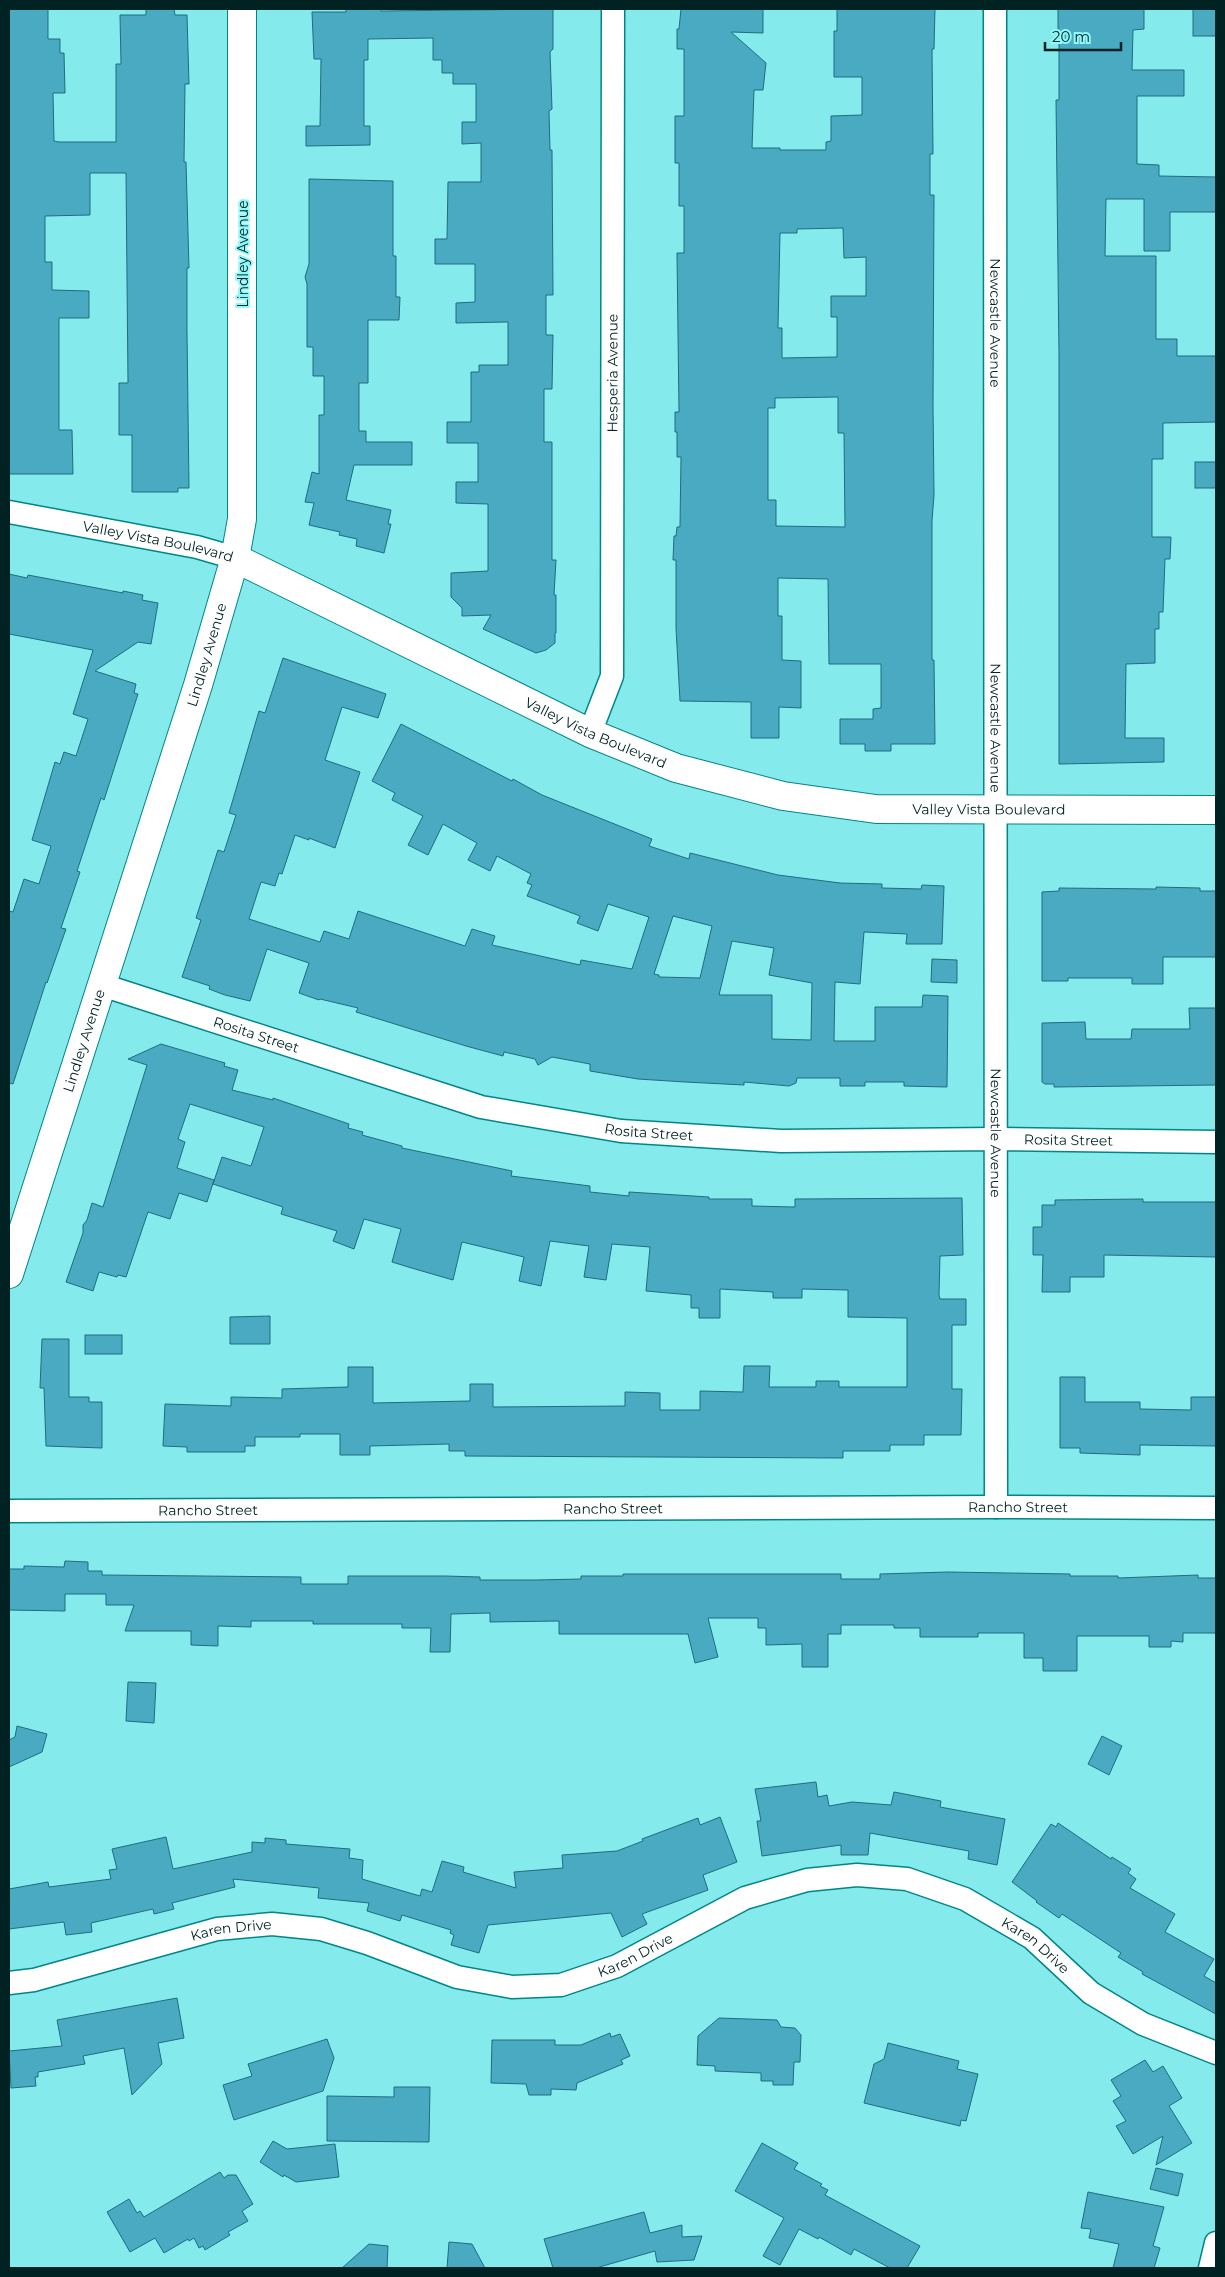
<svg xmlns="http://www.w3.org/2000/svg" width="1225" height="2277" viewBox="0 0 1225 2277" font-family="Montserrat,sans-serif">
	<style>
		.building { fill: #49aac2; stroke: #206d7e; fill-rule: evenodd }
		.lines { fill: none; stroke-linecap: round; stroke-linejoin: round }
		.minor-casing { stroke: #008689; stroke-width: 25 }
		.tertiary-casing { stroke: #008689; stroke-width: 30 }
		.minor { stroke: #fff; stroke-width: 22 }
		.tertiary { stroke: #fff; stroke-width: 28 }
		.labels { text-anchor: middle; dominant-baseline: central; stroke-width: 4; stroke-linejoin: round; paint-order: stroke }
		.street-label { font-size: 14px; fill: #022; stroke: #91f8f9 }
	</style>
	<rect width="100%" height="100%" fill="#84eaec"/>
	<g class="building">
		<polygon points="9,9 48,9 48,39 60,39 60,53 64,53 65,93 53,93 54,141 59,142 116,142 116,64 121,64 120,15 146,15 146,9 174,9 175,15 187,15 189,84 185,84 184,162 186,162 189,268 187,268 187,332 189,488 178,488 178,492 132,492 132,435 119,435 119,383 128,383 126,173 90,173 90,215 45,216 45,262 52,262 52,290 89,291 89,318 59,318 59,430 72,430 73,474 9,474"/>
		<polygon points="346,9 381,9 381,11 553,9 553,49 550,52 552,109 549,111 550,150 552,150 553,295 546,295 546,335 553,335 552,389 544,389 544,442 552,442 552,560 556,560 554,595 556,595 556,633 555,633 555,643 546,650 536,653 483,629 491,615 462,616 462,608 451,597 451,573 488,571 488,504 456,503 456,482 478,482 478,443 447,443 447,422 471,422 471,372 479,372 479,365 508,365 508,322 456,323 456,303 475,302 475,264 435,264 435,239 447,239 448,182 481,182 481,143 462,144 462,122 476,122 476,84 453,84 453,73 442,73 442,60 433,60 433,38 368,39 368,60 364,60 364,126 370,126 370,145 306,146 306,126 320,126 321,59 314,59 312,12 346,12"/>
		<path d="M 763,9 L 763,33 L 731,32 L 766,63 L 763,90 L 754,90 L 752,148 L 780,148 L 780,150 L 826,150 L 826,142 L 831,141 L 831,116 L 862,115 L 862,77 L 834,77 L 834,31 L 837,31 L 837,9 L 935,9 L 934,49 L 932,49 L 933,154 L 930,154 L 930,195 L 934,195 L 933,405 L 934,495 L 932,521 L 932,660 L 934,660 L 935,744 L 891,744 L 891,751 L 865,751 L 865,744 L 840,744 L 840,719 L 873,719 L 873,709 L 881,708 L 881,664 L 829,664 L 828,579 L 778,578 L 778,616 L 782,616 L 782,660 L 801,661 L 801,708 L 779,707 L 779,738 L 751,738 L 751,702 L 680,701 L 676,628 L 676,560 L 673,560 L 674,536 L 676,536 L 677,527 L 680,527 L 681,457 L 677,457 L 677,432 L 675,432 L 675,412 L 679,412 L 677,253 L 684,253 L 684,206 L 679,206 L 679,163 L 675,163 L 675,116 L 684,116 L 684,49 L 677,49 L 677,29 L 679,29 L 681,9 ZM 843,228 L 844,258 L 866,257 L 866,296 L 831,296 L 831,317 L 837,317 L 837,357 L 782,358 L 782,328 L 778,328 L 780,233 L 797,233 L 797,229 ZM 838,397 L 838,433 L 844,433 L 845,527 L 776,526 L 776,500 L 768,500 L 768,408 L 775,408 L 775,398 Z"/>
		<polygon points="1058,9 1144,9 1144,29 1133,30 1132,70 1184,70 1184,96 1137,96 1137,164 1159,165 1159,176 1216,177 1216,212 1170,212 1170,251 1144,251 1144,199 1106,199 1105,256 1156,256 1156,339 1177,339 1177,356 1216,356 1216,422 1163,423 1163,459 1152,459 1152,537 1171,537 1170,559 1165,559 1163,612 1159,612 1159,629 1155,629 1155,663 1126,664 1125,738 1164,738 1164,762 1059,764 1059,355 1056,100 1059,100 1059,39 1058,39"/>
		<rect x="1193" y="9" width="23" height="27"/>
		<polygon points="309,179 393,181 393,256 396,256 396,297 400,297 399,320 368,320 368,383 359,383 359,431 366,431 366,442 412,442 412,465 354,465 346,500 391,510 388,524 391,524 384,553 356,546 357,539 339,535 340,532 309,525 314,503 305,502 312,472 319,474 319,415 324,415 324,376 313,376 313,347 307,347 307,284 305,277 309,264"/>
		<rect x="1195" y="462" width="21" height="26"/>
		<polygon points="9,574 27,578 28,575 123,593 123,591 143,595 142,600 158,603 151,644 138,642 95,671 136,684 134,693 138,694 104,800 101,798 77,871 80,872 61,928 66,929 47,983 46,982 13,1084 9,1083 9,911 13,912 24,879 39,884 51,846 32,840 55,762 60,764 64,752 76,756 88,719 73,714 93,650 9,634"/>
		<path d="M 283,658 L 386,694 L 378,718 L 342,707 L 325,760 L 360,772 L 335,848 L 309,838 L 309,840 L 295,835 L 282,874 L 279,873 L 275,886 L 261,882 L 249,919 L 320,942 L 324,931 L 349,939 L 358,911 L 465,946 L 472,929 L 495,936 L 492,945 L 580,965 L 581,960 L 632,969 L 649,917 L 608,904 L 598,931 L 577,923 L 580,916 L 527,896 L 532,885 L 527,883 L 531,874 L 497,856 L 490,871 L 468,860 L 477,843 L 443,824 L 428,855 L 408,845 L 423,816 L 392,800 L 395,793 L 372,781 L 401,724 L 512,781 L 513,779 L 542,795 L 652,839 L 649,846 L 689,859 L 690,853 L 778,875 L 840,883 L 882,884 L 882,888 L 921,889 L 922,885 L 944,886 L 942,944 L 906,944 L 907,934 L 864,932 L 860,984 L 835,982 L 834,1041 L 875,1041 L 875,1007 L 922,1007 L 923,995 L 948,996 L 947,1087 L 904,1086 L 904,1082 L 865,1082 L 865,1086 L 840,1086 L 840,1078 L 797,1078 L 796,1083 L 789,1086 L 744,1082 L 744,1085 L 685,1082 L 638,1079 L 590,1071 L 590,1064 L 552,1057 L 538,1065 L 535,1059 L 504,1052 L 503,1056 L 466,1046 L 356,1012 L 358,1008 L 320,999 L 319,1000 L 299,993 L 309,963 L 267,949 L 250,1001 L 225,995 L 209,989 L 210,986 L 182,977 L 201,920 L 196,918 L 218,850 L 224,852 L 236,815 L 229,813 L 259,711 L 265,713 ZM 673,916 L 712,926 L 700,978 L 659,977 L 659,975 L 654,974 ZM 732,941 L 774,948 L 769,975 L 812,983 L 811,1040 L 772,1039 L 772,995 L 719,995 Z"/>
		<polygon points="1156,887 1200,888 1200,891 1216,891 1216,957 1163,957 1163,984 1132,984 1132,978 1068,978 1068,981 1042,981 1042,892 1059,891 1059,888 1156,889"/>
		<polygon points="932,959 957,960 957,983 931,982"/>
		<polygon points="1189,1008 1216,1008 1216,1085 1054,1087 1054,1084 1045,1084 1042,1082 1042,1023 1085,1022 1086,1039 1131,1039 1132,1029 1190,1029"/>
		<polygon points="161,1044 225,1063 224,1066 238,1070 232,1090 273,1100 273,1098 349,1124 348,1128 363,1132 362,1135 402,1146 402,1148 512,1171 511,1176 590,1186 590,1192 629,1196 629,1192 709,1197 709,1199 752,1199 752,1206 795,1207 795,1199 962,1198 963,1255 940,1256 939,1295 940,1299 966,1299 966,1325 952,1325 952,1389 962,1389 961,1435 924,1435 924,1445 890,1445 890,1451 843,1451 843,1458 465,1456 465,1451 449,1451 449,1444 370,1446 370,1455 340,1455 340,1434 300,1434 300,1437 255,1437 255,1446 245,1446 245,1452 187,1452 187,1447 163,1446 165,1404 231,1406 231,1397 282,1398 282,1389 348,1387 348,1367 373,1367 373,1403 470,1401 470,1384 493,1384 493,1407 625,1406 625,1392 660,1393 660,1410 700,1410 700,1391 743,1392 744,1366 770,1366 769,1387 816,1387 816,1381 839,1381 839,1387 907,1387 907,1318 848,1317 848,1290 802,1289 802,1298 773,1298 773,1292 720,1289 720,1318 699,1318 699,1308 691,1308 691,1295 646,1291 650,1247 612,1244 606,1280 584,1277 589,1246 550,1241 541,1286 519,1281 524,1257 462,1242 453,1280 415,1269 392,1262 401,1229 364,1219 354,1249 333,1241 337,1231 281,1214 283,1207 213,1184 222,1157 251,1166 264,1127 190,1104 178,1139 185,1142 177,1168 214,1180 207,1202 179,1193 170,1219 148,1212 126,1277 118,1275 117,1277 99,1272 93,1291 66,1282 83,1233 83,1225 87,1220 92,1203 103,1207 147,1065 128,1059"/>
		<polygon points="1143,1199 1143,1202 1216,1202 1216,1257 1104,1255 1104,1277 1070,1277 1070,1292 1042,1292 1043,1255 1033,1255 1033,1227 1042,1227 1042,1205 1055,1205 1055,1200"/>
		<polygon points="270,1316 270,1344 230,1344 230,1317"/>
		<rect x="85" y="1335" width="37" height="19"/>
		<polygon points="42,1339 69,1339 69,1397 89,1397 89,1402 102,1402 102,1448 46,1446 44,1388 40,1388"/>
		<polygon points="1060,1377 1085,1377 1085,1402 1140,1402 1140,1409 1191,1410 1191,1397 1216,1397 1216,1446 1140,1445 1140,1455 1080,1453 1080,1448 1060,1448"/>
		<polygon points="65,1561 88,1562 88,1571 102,1571 102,1575 301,1577 301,1584 348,1584 348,1576 445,1576 480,1577 480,1580 536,1580 581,1579 581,1576 623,1576 623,1574 841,1574 841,1579 880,1579 880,1574 948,1572 1070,1574 1070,1576 1118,1576 1118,1578 1198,1575 1198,1578 1216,1578 1216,1633 1183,1633 1183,1642 1171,1641 1171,1647 1149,1647 1149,1636 1077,1636 1077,1671 1043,1671 1043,1658 1024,1658 1024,1633 978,1633 978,1637 920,1637 920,1628 894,1628 894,1625 841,1625 841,1634 828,1634 828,1667 802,1667 802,1644 766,1645 766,1628 758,1628 758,1618 708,1618 718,1657 695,1663 688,1634 559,1634 559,1621 490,1622 490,1613 451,1614 450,1652 430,1652 431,1628 402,1628 402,1624 313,1624 313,1621 251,1621 251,1627 218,1626 218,1646 191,1645 191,1631 125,1631 134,1605 106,1605 106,1594 65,1594 65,1611 9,1610 9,1569 24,1569 24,1566 64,1567"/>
		<polygon points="128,1682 156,1683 154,1723 126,1721"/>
		<polygon points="17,1726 47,1734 42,1752 9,1767 9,1740 15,1737"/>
		<polygon points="1102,1736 1122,1746 1109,1775 1088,1764"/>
		<polygon points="816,1782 818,1797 827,1795 829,1806 852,1802 891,1805 894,1792 941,1801 940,1807 1005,1819 997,1865 968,1859 969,1851 870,1833 868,1855 841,1855 841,1845 762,1856 757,1821 761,1821 755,1789"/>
		<polygon points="720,1817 737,1862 703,1875 708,1890 642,1914 647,1924 622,1937 611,1913 488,1925 479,1953 451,1945 454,1935 450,1933 451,1930 402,1915 400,1921 367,1911 369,1903 318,1898 319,1888 233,1879 235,1887 172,1903 174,1909 154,1914 153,1909 91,1923 92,1932 66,1935 64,1922 9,1929 9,1889 48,1882 49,1887 111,1879 109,1870 117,1869 112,1849 166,1837 173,1869 252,1852 252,1842 265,1843 265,1838 286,1840 286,1844 350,1849 349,1858 363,1860 362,1879 420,1896 422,1889 432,1892 442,1861 464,1867 463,1872 516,1888 514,1872 563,1868 562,1855 617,1851 643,1841 642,1839 698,1818 700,1825"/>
		<polygon points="1058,1823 1111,1859 1112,1857 1131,1869 1128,1873 1136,1879 1130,1888 1175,1914 1165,1932 1214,1959 1204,1976 1216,1983 1216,2014 1142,1974 1143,1972 1118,1957 1121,1953 1062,1914 1059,1918 1036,1902 1037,1901 1012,1882 1051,1824 1056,1827"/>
		<polygon points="177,1998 184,2038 158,2043 162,2064 132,2095 124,2048 83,2056 85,2064 38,2072 38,2077 35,2077 36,2086 11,2088 9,2051 62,2046 57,2020"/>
		<polygon points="719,2018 777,2020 781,2027 795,2028 801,2035 800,2062 794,2062 793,2085 773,2085 773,2081 761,2081 761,2073 715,2071 715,2066 697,2065 698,2036"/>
		<polygon points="610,2033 611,2037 620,2034 630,2056 621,2060 623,2064 577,2083 576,2090 551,2089 551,2095 529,2095 526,2084 491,2083 492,2040 555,2040 555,2045 581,2045"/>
		<polygon points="327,2039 334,2058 323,2091 234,2120 223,2085 252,2076 248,2064"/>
		<polygon points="888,2043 959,2061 957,2069 978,2074 966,2121 961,2120 960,2126 864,2103 874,2064 884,2059"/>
		<polygon points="1145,2060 1153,2072 1163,2066 1182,2098 1169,2106 1192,2143 1156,2165 1163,2136 1133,2154 1116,2126 1126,2121 1113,2101 1121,2096 1111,2080"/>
		<polygon points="394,2087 430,2087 429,2142 327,2141 327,2096 394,2097"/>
		<polygon points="273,2141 287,2149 335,2144 339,2177 296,2182 284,2175 283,2177 260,2162"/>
		<polygon points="762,2143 798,2163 794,2169 822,2184 820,2186 828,2190 825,2195 920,2246 907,2268 890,2268 854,2249 851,2255 819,2237 818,2239 799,2229 780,2265 763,2256 784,2218 735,2191"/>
		<polygon points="1156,2168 1183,2174 1178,2196 1150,2189"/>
		<polygon points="220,2172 224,2178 228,2175 236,2175 253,2204 242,2211 248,2221 228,2232 230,2235 205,2250 203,2246 199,2248 194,2238 189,2241 188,2239 164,2253 155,2238 130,2252 107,2212 129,2199 137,2213 140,2211 144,2217"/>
		<polygon points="1088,2192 1164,2207 1153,2246 1160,2248 1154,2268 1113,2268 1119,2244 1089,2238 1091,2229 1081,2228"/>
		<polygon points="644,2212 650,2233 682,2225 682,2237 702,2236 694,2260 657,2262 655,2251 596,2268 553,2268 544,2239"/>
		<polygon points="449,2242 472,2244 485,2268 447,2268"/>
		<polygon points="369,2244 388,2246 387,2268 342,2268"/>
	</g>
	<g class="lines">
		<defs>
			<g id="minor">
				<path id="s1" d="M 995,9 L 996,1507"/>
				<path id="s2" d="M 9,512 L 197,547 L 235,558"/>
				<path id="s3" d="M 590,733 L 612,676 L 613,9"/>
				<path id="s4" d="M 102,985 L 481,1107 L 621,1131 L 781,1141 L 996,1139 L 1216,1142"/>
				<path id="s5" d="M 9,1511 L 996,1507 L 1216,1508"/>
				<path id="s6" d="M 9,1983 L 34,1980 L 217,1929 L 272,1924 L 321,1929 L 367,1943 L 457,1977 L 512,1987 L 561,1985 L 617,1966 L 745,1898 L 807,1880 L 857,1875 L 907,1879 L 965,1899 L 1032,1938 L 1091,1993 L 1143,2024 L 1216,2053"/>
				<polyline points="1210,2268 1216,2243"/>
			</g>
			<g id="tertiary">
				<path id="s7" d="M 235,558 L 590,733 L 676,768 L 783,796 L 876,809 L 1216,810"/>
				<path id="s8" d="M 9,1274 L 198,685 L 235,558 L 242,519 L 242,9"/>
			</g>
		</defs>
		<use href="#minor" class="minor-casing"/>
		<use href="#tertiary" class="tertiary-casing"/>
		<use href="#minor" class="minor"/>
		<use href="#tertiary" class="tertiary"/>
	</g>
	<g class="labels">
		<g class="street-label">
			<text transform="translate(243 254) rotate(-90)">Lindley Avenue</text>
			<text stroke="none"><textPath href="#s1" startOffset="314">Newcastle Avenue</textPath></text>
			<text stroke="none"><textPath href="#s3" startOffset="364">Hesperia Avenue</textPath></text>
			<text stroke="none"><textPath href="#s2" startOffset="152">Valley Vista Boulevard</textPath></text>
			<text stroke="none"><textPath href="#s8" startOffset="650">Lindley Avenue</textPath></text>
			<text stroke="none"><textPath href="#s1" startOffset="719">Newcastle Avenue</textPath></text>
			<text stroke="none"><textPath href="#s7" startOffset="401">Valley Vista Boulevard</textPath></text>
			<text stroke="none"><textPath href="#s7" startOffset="806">Valley Vista Boulevard</textPath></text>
			<text stroke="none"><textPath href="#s4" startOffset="162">Rosita Street</textPath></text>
			<text stroke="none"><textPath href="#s8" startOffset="245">Lindley Avenue</textPath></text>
			<text stroke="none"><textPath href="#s4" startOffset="568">Rosita Street</textPath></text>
			<text stroke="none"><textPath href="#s1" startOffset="1124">Newcastle Avenue</textPath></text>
			<text stroke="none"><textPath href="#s4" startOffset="988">Rosita Street</textPath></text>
			<text stroke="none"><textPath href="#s5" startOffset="1009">Rancho Street</textPath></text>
			<text stroke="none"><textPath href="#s5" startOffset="604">Rancho Street</textPath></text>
			<text stroke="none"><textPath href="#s5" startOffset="199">Rancho Street</textPath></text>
			<text stroke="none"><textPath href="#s6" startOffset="229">Karen Drive</textPath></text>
			<text stroke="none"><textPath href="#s6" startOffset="1084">Karen Drive</textPath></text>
			<text stroke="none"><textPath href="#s6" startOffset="649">Karen Drive</textPath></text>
		</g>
	</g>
	<rect width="1225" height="2277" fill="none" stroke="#002222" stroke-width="20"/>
	<path d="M1045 42v8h76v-8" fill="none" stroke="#002222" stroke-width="2.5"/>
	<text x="1052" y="42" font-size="15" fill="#002222" stroke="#91f8f9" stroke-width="4" paint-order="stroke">20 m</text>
</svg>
